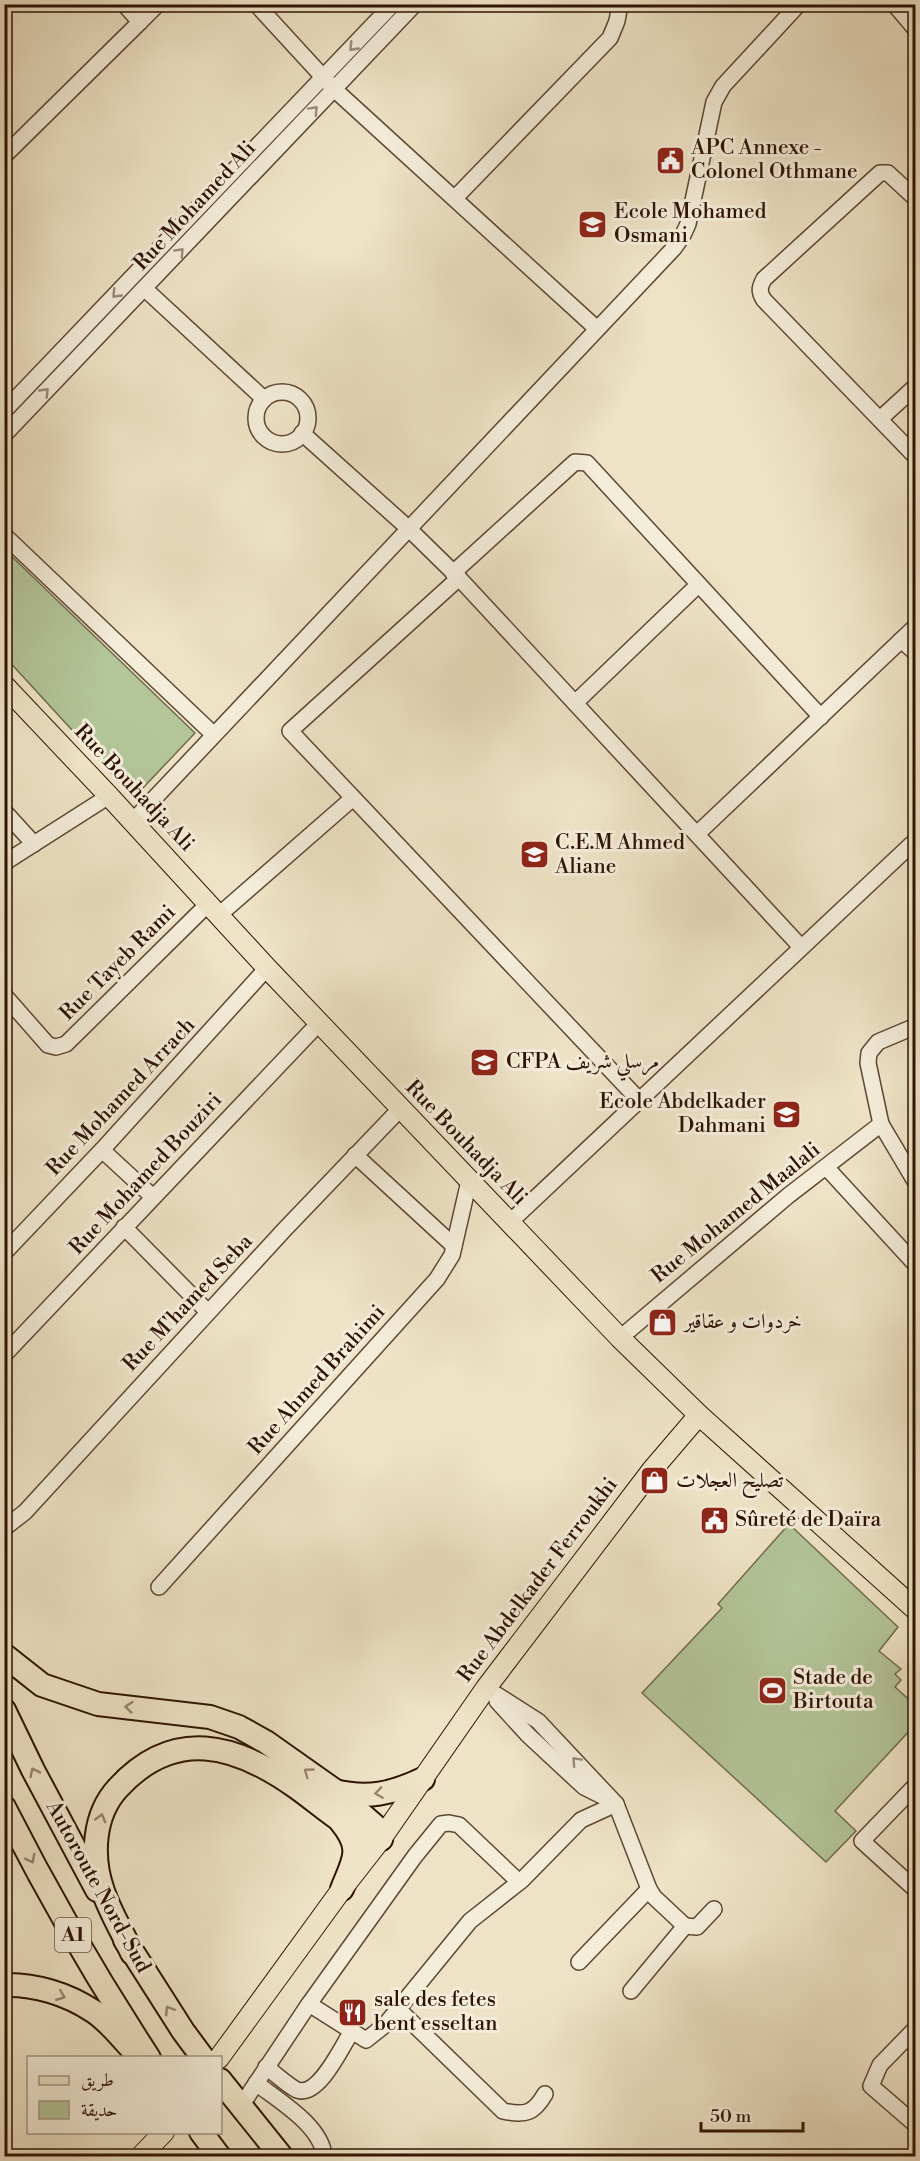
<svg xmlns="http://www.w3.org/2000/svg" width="920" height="2161" viewBox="0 0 920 2161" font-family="'Libre Bodoni',Amiri,serif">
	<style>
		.green { fill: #b3c599; stroke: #706c4e; stroke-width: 1.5 }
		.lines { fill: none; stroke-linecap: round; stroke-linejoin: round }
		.minor-casing { stroke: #5e4734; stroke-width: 18 }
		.major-casing { stroke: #2e1304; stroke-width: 22 }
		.highway-casing { stroke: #2e1304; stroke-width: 26 }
		.minor { stroke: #f4edda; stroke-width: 15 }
		.major { stroke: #eee3c6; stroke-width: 20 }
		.highway { stroke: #eee3c6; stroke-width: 22 }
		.oneway { stroke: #9b8b7a }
		.oneway2 { stroke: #98856f }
		.labels { text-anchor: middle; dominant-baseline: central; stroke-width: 6; stroke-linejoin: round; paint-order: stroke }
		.shield { fill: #f4edda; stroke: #695444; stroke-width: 1.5 }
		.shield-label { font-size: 20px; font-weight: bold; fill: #2e1304 }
		.poi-label { font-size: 21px; fill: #2e1304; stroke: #f4edda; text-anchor: start }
		.street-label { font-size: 21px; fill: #2e1304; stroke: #f4edda }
	</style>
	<rect width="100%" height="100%" fill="#eee3c6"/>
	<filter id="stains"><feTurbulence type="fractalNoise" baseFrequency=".00333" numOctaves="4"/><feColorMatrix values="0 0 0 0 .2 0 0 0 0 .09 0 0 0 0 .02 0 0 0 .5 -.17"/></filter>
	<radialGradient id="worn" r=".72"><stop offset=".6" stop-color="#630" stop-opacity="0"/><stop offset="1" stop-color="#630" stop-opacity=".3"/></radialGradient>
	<g class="green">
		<polygon points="5,550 195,733 141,790 134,792 126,789 5,657"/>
		<polygon points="789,1524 898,1627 879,1651 901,1669 895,1674 901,1680 895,1687 915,1705 915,1717 908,1725 912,1728 835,1811 856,1831 826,1862 642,1693 722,1608 718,1604"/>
	</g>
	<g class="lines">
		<defs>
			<g id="minor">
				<polyline points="124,4 140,22 158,4"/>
				<polyline points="256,4 334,89 596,328"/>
				<polyline points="894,4 916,30"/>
				<polyline points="4,156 140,22"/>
				<polyline points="455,198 610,38 617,21 620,4"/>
				<path d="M 916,199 L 888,173 L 880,173 L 764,279 C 759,288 759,292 764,300 L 916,457"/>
				<polyline points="145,289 264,399"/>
				<circle cx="282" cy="418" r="26"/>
				<polyline points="4,411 393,4"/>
				<polyline points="880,419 916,386"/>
				<polyline points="302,433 408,528 459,578 801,947"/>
				<polyline points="4,435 415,4"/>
				<polyline points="4,535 213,734"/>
				<polyline points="453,573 575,462 587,463 821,717"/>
				<polyline points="459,578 290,731 639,1100"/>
				<polyline points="901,640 916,653"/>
				<polyline points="575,703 698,585"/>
				<polyline points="4,811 34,844"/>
				<polyline points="133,821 674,248 682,237 688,224 714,102 723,86 799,4"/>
				<polyline points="697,834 916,626"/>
				<polyline points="4,863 109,796"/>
				<polyline points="219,915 353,798"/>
				<polyline points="4,995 48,1045 56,1047 66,1044 208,904"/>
				<polyline points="916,1026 878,1042 869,1053 868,1063 881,1124 916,1183"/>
				<polyline points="102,1150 153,1197"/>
				<polyline points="355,1155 454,1246"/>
				<polyline points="826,1167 916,1265"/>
				<polyline points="509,1223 916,840"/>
				<polyline points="124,1227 208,1312"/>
				<polyline points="4,1253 102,1150 267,968"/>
				<polyline points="620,1338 789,1195 881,1124"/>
				<polyline points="4,1355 319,1023"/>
				<polyline points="4,1524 7,1526 25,1512 285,1229 401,1108"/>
				<polyline points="159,1587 437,1279 452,1255 469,1181"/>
				<polyline points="486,1688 538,1721 616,1804 649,1889 654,1897 685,1926 631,1991"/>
				<polyline points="497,1701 528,1735 584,1787 606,1798"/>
				<polyline points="916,1785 862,1841 916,1890"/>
				<polyline points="685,1926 697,1927 714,1909"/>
				<polyline points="579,1962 649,1889"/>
				<polyline points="309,2004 415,1856 441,1824 449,1823 459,1825 519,1882"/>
				<path d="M 398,2009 L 503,2111 C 526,2116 534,2113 545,2094"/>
				<polyline points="916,2028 880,2065 871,2086 916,2125"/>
				<path d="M 266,2067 C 276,2074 287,2085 297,2090 C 319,2098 342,2046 352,2031"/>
				<path d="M 256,2083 C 279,2101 322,2126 324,2156"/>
				<polyline points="241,2106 309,2004 366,2040 385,2025 470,1921 522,1880 581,1820 616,1804"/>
			</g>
			<g id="major">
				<polyline points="4,685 109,796 267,968 620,1338 699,1415 916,1610"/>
				<polyline points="219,2058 342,1889 381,1839 486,1688 652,1470 699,1415"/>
				<polyline points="141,2156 164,2132"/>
			</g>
			<g id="highway">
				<polyline points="4,1655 42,1685 98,1704 210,1717 239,1727 266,1742 334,1790 374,1825 381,1839"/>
				<polyline points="4,1710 33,1770 97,1890"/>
				<path d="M 334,1791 C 368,1799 391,1794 423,1779"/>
				<path d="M 4,1807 C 48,1894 96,1977 149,2058"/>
				<path d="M 341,1822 C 363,1849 354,1859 342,1889"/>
				<polyline points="125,1940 183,2031 203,2058"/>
				<path d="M 132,1953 C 123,1933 110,1912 103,1891 C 91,1857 93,1815 118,1788 C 174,1727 235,1744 296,1787 C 323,1806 348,1832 381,1839"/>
				<path d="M 4,1985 C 35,1984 67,1994 93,2011 C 107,2020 119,2035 130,2047"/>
				<polyline points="220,2080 281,2156"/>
				<polyline points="201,2132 219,2156"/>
			</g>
		</defs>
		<use href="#minor" class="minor-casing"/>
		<use href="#major" class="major-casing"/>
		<use href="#highway" class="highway-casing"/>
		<use href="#minor" class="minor"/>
		<use href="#major" class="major"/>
		<use href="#highway" class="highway"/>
	</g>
	<defs><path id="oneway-chevron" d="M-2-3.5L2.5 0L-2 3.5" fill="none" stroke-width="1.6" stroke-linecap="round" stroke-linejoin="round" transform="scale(1.5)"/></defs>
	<g class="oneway">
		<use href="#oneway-chevron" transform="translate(353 47) rotate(134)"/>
		<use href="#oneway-chevron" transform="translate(314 110) rotate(-47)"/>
		<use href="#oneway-chevron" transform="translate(180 252) rotate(-47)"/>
		<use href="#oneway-chevron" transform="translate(116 294) rotate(134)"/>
		<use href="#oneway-chevron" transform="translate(45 392) rotate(-46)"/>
		<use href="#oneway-chevron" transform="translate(576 1761) rotate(-133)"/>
	</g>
	<g class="oneway2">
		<use href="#oneway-chevron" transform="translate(129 1707) rotate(-174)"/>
		<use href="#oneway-chevron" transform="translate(34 1772) rotate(-116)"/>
		<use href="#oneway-chevron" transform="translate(308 1772) rotate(-144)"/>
		<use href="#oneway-chevron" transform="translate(379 1793) rotate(172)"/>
		<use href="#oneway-chevron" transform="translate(101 1818) rotate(-75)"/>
		<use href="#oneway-chevron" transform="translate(31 1859) rotate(63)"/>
		<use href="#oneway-chevron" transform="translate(61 1996) rotate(22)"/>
		<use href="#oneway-chevron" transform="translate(169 2010) rotate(-122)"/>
	</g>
	<defs>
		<symbol id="civic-square" viewBox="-11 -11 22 22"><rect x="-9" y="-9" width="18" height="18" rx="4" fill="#8f2418" stroke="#f4edda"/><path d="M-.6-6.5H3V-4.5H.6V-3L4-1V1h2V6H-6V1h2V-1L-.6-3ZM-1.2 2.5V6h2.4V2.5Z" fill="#fff"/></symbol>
		<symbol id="school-square" viewBox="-11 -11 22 22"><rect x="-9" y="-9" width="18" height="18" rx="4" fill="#8f2418" stroke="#f4edda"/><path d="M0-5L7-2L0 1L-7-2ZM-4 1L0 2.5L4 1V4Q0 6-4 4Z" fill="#fff"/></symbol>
		<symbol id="university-square" viewBox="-11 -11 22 22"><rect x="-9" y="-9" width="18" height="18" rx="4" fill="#8f2418" stroke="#f4edda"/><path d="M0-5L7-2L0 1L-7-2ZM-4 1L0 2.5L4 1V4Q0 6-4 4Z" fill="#fff"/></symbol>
		<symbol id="shop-square" viewBox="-11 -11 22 22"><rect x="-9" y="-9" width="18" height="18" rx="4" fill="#8f2418" stroke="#f4edda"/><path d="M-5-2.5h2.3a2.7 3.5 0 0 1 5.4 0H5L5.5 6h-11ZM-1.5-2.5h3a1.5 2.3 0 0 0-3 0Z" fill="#fff"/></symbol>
		<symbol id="stadium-square" viewBox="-11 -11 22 22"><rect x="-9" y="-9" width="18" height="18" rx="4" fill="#8f2418" stroke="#f4edda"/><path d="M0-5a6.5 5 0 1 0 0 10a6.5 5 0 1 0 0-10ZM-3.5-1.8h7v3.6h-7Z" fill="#fff"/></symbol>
		<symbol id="restaurant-square" viewBox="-11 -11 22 22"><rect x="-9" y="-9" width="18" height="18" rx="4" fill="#8f2418" stroke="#f4edda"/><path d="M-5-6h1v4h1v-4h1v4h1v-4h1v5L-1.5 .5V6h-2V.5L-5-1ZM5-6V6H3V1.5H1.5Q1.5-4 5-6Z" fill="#fff"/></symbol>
	</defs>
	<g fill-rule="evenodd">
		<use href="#civic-square" x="654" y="144" width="33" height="33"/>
		<use href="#school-square" x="576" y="208" width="33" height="33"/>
		<use href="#school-square" x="518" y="838" width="33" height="33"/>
		<use href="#university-square" x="468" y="1046" width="33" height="33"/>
		<use href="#school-square" x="770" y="1098" width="33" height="33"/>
		<use href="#shop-square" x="646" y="1306" width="33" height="33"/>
		<use href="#shop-square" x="638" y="1464" width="33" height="33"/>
		<use href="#civic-square" x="698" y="1504" width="33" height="33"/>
		<use href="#stadium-square" x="756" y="1674" width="33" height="33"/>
		<use href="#restaurant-square" x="336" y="1996" width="33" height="33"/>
	</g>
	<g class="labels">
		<rect class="shield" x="55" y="1918" width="36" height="34" rx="4.5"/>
		<g class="shield-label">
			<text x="73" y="1935">A1</text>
		</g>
		<g class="poi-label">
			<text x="691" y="148">APC Annexe -<tspan x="691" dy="24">Colonel Othmane</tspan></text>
			<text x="614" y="212">Ecole Mohamed<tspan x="614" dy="24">Osmani</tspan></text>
			<text x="555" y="843">C.E.M Ahmed<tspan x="555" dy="24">Aliane</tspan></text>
			<text x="506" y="1062">CFPA مرسلي شريف</text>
			<text x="766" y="1102" text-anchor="end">Ecole Abdelkader<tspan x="766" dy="24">Dahmani</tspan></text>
			<text x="684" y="1322">خردوات و عقاقير</text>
			<text x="676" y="1481">تصليح العجلات</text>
			<text x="735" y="1520">Sûreté de Daïra</text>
			<text x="793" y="1678">Stade de<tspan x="793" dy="24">Birtouta</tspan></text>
			<text x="374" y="2000">sale des fetes<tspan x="374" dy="24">bent esseltan</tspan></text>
		</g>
		<g class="street-label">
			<text transform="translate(195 206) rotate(-47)">Rue Mohamed Ali</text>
			<text transform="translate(134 788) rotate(47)">Rue Bouhadja Ali</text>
			<text transform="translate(118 963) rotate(-45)">Rue Tayeb Rami</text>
			<text transform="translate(121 1097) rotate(-47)">Rue Mohamed Arrach</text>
			<text transform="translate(466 1143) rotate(46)">Rue Bouhadja Ali</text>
			<text transform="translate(146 1174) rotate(-47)">Rue Mohamed Bouziri</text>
			<text transform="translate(736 1213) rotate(-39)">Rue Mohamed Maalali</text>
			<text transform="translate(188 1303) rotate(-47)">Rue M'hamed Seba</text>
			<text transform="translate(317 1380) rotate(-48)">Rue Ahmed Brahimi</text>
			<text transform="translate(538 1580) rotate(-53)">Rue Abdelkader Ferroukhi</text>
			<text transform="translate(98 1887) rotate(61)">Autoroute Nord-Sud</text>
		</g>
	</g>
	<rect width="920" height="2161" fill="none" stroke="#eee3c6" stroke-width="24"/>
	<rect x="6" y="6" width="908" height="2149" fill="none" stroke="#2e1304" stroke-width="3"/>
	<rect x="12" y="12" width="896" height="2137" fill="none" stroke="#2e1304" stroke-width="1.5"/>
	<rect x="27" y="2056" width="195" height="78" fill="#f4edda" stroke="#a59684" stroke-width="1.5"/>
	<rect x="39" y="2076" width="30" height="9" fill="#eee3c6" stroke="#a59684" stroke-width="1.5"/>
	<text x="81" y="2086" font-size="18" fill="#2e1304">طريق</text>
	<rect x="39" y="2101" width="30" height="18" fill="#b3c599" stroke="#a59684" stroke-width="1.5"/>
	<text x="81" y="2116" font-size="18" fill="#2e1304">حديقة</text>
	<path d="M701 2122v9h102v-9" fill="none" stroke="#2e1304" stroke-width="3"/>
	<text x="710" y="2122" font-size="18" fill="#2e1304" stroke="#f4edda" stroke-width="4.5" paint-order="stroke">50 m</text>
	<rect width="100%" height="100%" filter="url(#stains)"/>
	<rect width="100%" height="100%" fill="url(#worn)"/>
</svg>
